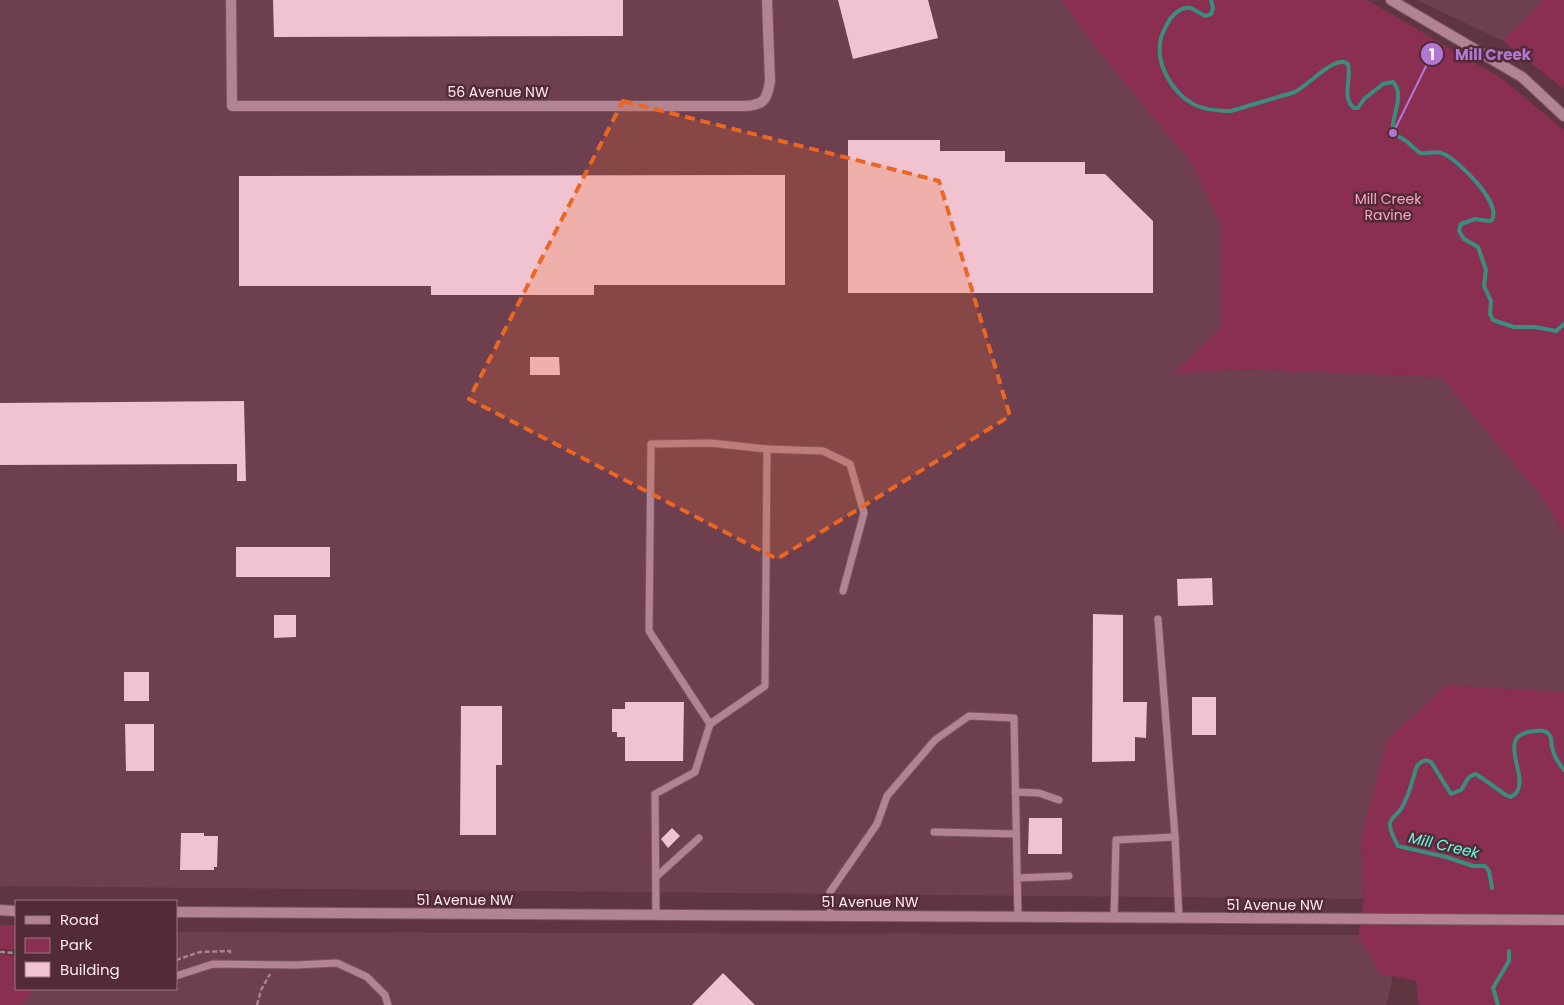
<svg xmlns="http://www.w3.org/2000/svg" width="1564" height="1005" viewBox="0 0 1564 1005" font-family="Poppins,sans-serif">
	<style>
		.built { fill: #6e3f4f }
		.green { fill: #8a2f52 }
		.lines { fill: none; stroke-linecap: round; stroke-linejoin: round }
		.stream { stroke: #3a8d7f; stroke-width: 4 }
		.building { fill: #f1c2cf }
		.service-casing { stroke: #775560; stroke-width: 9 }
		.minor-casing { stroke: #775560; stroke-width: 12 }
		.tertiary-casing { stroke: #775560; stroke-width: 12 }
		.path { stroke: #a6858e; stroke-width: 2.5; stroke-dasharray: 5 2.5; stroke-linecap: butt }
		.service { stroke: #b38391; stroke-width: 7 }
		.minor { stroke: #b38391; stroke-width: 10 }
		.tertiary { stroke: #b38391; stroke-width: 10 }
		.marked { fill: #ea6723; fill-opacity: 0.2; stroke: #ea6723; stroke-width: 4; stroke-dasharray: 10 6; stroke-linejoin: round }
		.labels { text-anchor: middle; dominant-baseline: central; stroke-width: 5; stroke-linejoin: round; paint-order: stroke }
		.street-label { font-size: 14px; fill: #ffe9ee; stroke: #532b38 }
		.park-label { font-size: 14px; fill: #f8a5be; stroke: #532b38 }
		.water-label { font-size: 15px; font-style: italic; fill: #60fbe1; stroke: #532b38 }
		.leader { fill: none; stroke: #b078d2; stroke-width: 2 }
		.callout-dot { fill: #b078d2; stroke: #532b38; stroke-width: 2 }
		.mark-label { font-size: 15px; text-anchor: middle; font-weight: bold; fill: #fff }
		.callout-label { font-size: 15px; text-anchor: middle; font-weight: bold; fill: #b078d2; stroke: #532b38; stroke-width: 5; stroke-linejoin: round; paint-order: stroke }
	</style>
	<rect width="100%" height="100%" fill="#5f3542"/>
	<g class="built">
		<polygon points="0,0 1062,0 1099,52 1191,162 1221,224 1221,328 1174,374 1235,369 1441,377 1542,497 1564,533 1564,692 1446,685 1360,843 1364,899 0,886"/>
		<polygon points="1417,0 1544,0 1503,41"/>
		<polygon points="176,932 1397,935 1391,987 1386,1005 19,1005 35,989 176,989"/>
	</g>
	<g class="green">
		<polygon points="1062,0 1367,0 1504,80 1564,130 1564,533 1542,497 1441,377 1235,369 1173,374 1221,328 1221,224 1191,162 1099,52"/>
		<polygon points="1544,0 1564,0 1564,89 1503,41"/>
		<polygon points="1446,685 1564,692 1564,1005 1419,1005 1416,981 1381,974 1358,936 1364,899 1360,843 1387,740"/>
		<polygon points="0,925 16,925 16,950 0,949"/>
		<polygon points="0,955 16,956 16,989 35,989 19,1005 0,1005"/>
	</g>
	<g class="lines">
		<g class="stream">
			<path d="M 1211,0 L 1213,8 L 1211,14 L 1206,16 C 1199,14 1193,6 1185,8 C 1176,10 1170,18 1166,26 C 1164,31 1160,37 1160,44 C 1157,65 1172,91 1190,102 C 1201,110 1218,111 1231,111 L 1295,92 C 1308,85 1328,63 1341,62 C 1344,61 1345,63 1348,64 C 1352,78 1341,97 1354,108 L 1358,108 L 1364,99 L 1383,84 L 1393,82 C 1406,95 1390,118 1393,133 L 1406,141 L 1420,153 C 1428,154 1436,150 1444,154 C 1458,160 1502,203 1492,220 L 1489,221 L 1475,219 L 1461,224 L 1459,231 L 1464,239 L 1478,247 L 1486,270 L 1484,286 L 1491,301 L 1490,314 L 1493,320 L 1514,327 L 1535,327 L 1556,331 L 1564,324"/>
			<path d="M 1492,888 L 1489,871 L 1485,866 L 1473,866 L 1446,857 L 1398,846 C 1395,840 1389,830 1390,823 C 1392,816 1399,814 1402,807 C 1410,794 1412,780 1417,766 C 1421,761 1426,759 1431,762 L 1451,794 L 1461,790 C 1466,784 1467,775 1476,774 L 1506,795 L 1511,797 C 1538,783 1488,733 1536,731 C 1541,730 1547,731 1550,736 C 1552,739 1551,744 1552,747 C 1554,757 1558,762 1564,770"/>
			<polyline points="1498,1005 1493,988 1509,961 1509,951"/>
		</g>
	</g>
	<g class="building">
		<polygon points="273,0 623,0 623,36 274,37"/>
		<polygon points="838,0 928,0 938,38 853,59"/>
		<polygon points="848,140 940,140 940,151 1005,151 1005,162 1085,162 1085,174 1105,174 1153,221 1153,293 848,293"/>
		<polygon points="785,175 785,285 594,285 594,295 431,295 431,286 239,286 239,176"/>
		<polygon points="530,357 559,357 560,375 530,375"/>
		<polygon points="244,401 246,481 237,481 237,464 0,465 0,403"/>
		<rect x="236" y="547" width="94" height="30"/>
		<polygon points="1212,578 1213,605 1178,606 1177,579"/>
		<polygon points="1093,614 1123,615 1123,702 1147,702 1146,738 1135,737 1135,761 1092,762"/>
		<polygon points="274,615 296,615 296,637 274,638"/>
		<rect x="124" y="672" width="25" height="29"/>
		<rect x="1192" y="697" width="24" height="38"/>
		<polygon points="625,702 684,702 683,761 625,761 625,737 617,737 617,732 612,732 612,709 625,709"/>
		<polygon points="461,706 502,706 502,765 496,765 496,835 460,835"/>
		<polygon points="125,724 154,724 154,771 126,771"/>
		<polygon points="1029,818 1062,818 1062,854 1028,854"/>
		<polygon points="672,828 680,836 668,848 661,839"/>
		<polygon points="181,833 204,833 204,836 218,836 217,867 214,867 214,870 180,870"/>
		<polygon points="723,973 755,1005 692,1005"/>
	</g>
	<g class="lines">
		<defs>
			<g id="service">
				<polyline points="1158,619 1175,837 1179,918"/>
				<polyline points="710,724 649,631 651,444 710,443 767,449"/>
				<polyline points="1015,792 1039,793 1059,800"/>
				<polyline points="934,832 1016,834"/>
				<polyline points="656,877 699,838"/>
				<polyline points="1017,878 1069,876"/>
				<polyline points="656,915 655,794 695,772 710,724 765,686 767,449 823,451 850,464 864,513 843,591"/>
				<polyline points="830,915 830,892 877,824 887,796 935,740 969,716 1014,718 1018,917"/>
				<polyline points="1114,918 1116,840 1175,837"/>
				<polyline points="176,976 213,964 296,965 337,963 367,977 385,995 388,1005"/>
			</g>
			<g id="minor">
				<path d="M 231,0 L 232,106 L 745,106 C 764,105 767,100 770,81 L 767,0"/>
				<polyline points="1391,0 1522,77 1564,116"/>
			</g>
			<g id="tertiary">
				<polyline points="0,910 16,911"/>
				<polyline points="176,912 1564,920"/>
			</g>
		</defs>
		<use href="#service" class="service-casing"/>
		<use href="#minor" class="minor-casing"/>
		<use href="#tertiary" class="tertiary-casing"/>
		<g class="path">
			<polyline points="0,952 16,953"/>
			<polyline points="176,960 200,952 230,951 230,954"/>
			<polyline points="257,1005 261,990 270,974"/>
		</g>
		<use href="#service" class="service"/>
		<use href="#minor" class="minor"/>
		<use href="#tertiary" class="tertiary"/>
	</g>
	<path class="marked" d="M 623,101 L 939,181 L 1010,416 L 777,559 L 469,399 Z"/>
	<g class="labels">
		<g class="street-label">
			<text x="498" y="92">56 Avenue NW</text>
			<text x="465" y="900">51 Avenue NW</text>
			<text x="870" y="902">51 Avenue NW</text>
			<text x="1275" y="905">51 Avenue NW</text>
		</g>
		<g class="park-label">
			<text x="1388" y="199">Mill Creek<tspan x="1388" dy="16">Ravine</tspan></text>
		</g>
		<g class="water-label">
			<text transform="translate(1444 845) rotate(13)">Mill Creek</text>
		</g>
	</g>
	<path class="leader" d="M1393 133L1432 54"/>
	<g class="callout-dot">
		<circle cx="1393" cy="133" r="5"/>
		<circle cx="1432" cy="54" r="12"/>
	</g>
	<g class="mark-label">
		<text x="1432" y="60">1</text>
	</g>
	<g class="callout-label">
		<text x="1493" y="60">Mill Creek</text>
	</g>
	<rect x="15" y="900" width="162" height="90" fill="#532b38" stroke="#987781"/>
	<rect x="25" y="916" width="25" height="8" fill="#b38391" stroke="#987781"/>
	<text x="60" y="925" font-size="15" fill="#ffe9ee">Road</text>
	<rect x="25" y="938" width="25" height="15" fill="#8a2f52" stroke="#987781"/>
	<text x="60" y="950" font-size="15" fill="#ffe9ee">Park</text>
	<rect x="25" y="962" width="25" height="15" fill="#f1c2cf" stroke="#987781"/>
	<text x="60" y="975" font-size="15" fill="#ffe9ee">Building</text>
</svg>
